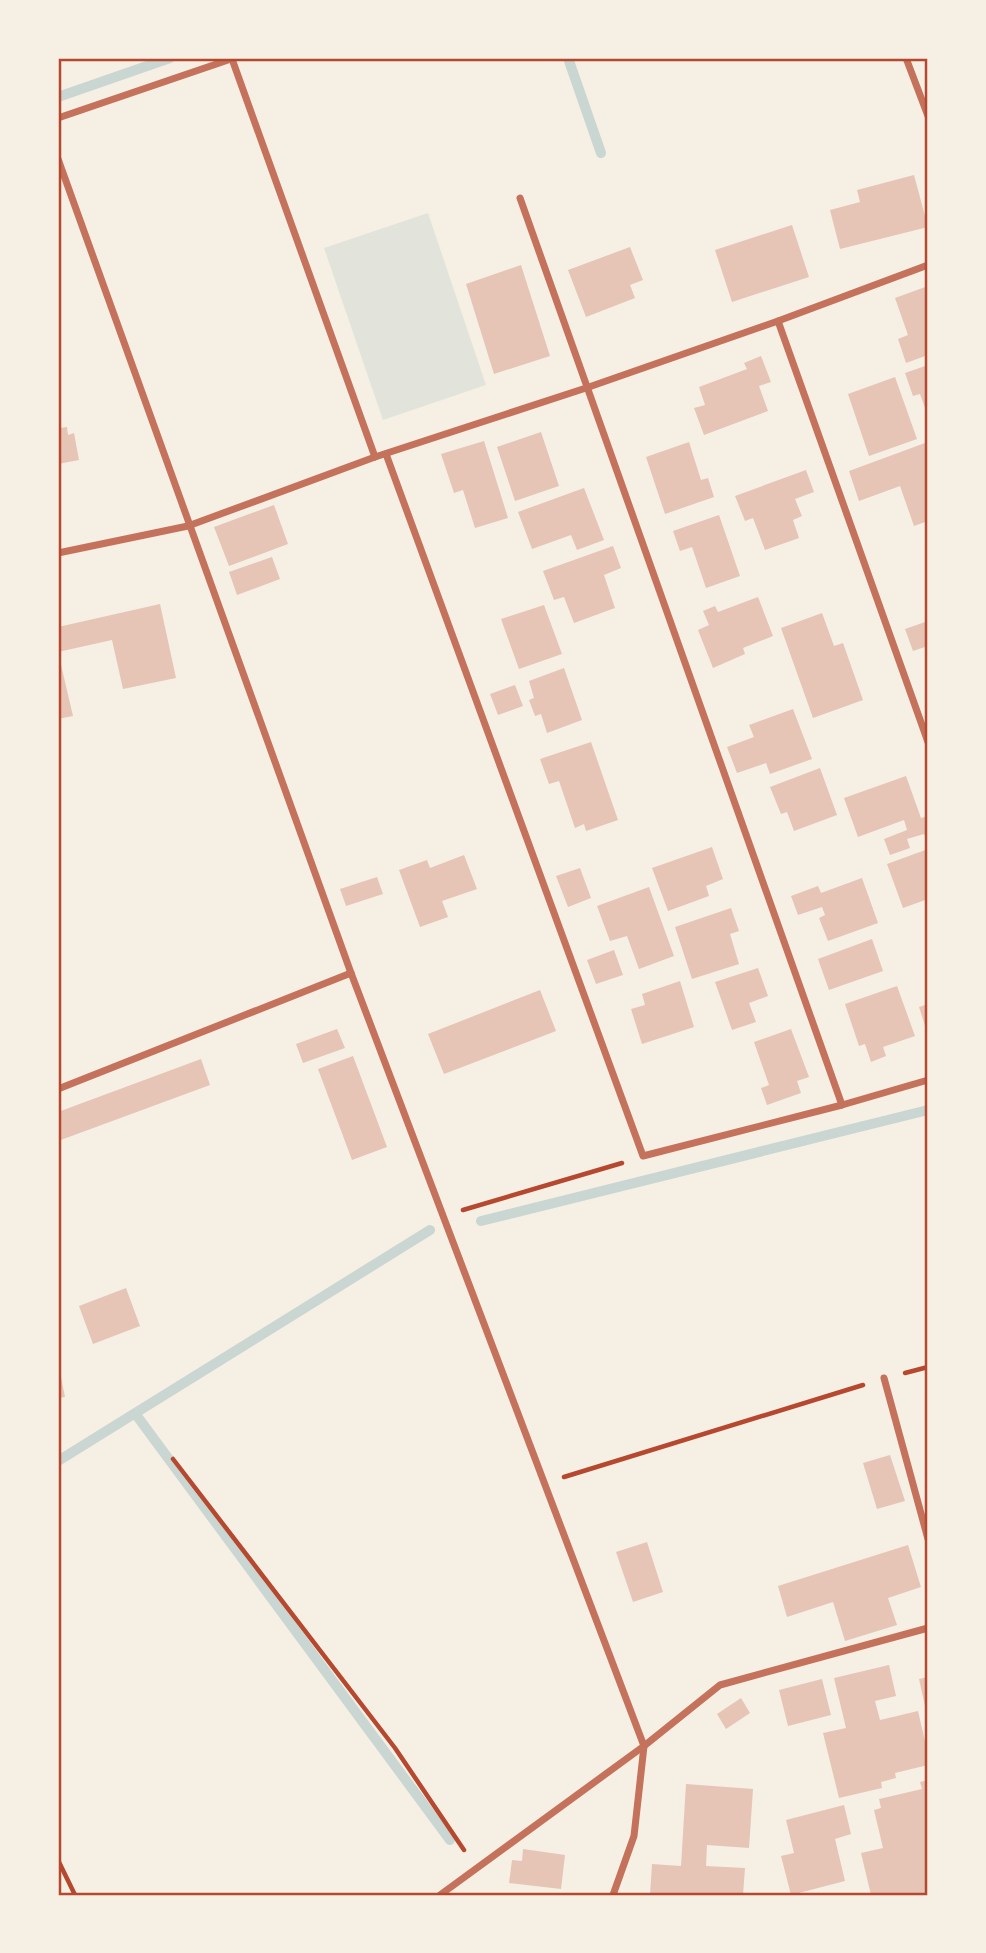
<svg xmlns="http://www.w3.org/2000/svg" width="986" height="1953" viewBox="0 0 986 1953" font-family="Montserrat,sans-serif">
	<style>
		.green { fill: #e2e4dc }
		.lines { fill: none; stroke-linecap: round; stroke-linejoin: round }
		.stream { stroke: #c9d6d2; stroke-width: 10 }
		.building { fill: #e6c5b7 }
		.path { stroke: #b5482f; stroke-width: 4.5 }
		.minor { stroke: #c5725c; stroke-width: 7 }
		.neatline { fill: none; stroke: #b5482f; stroke-width: 2.5 }
	</style>
	<rect width="100%" height="100%" fill="#f6efe4"/>
	<polygon class="green" points="428,213 486,385 383,420 324,248"/>
	<g class="lines">
		<g class="stream">
			<polyline points="568,58 601,153"/>
			<polyline points="58,97 170,58"/>
			<polyline points="481,1221 928,1110"/>
			<polyline points="137,1416 450,1840"/>
			<polyline points="58,1461 430,1230"/>
		</g>
	</g>
	<g class="building">
		<polygon points="914,175 928,227 840,249 830,210 860,202 857,190"/>
		<polygon points="792,225 809,277 732,302 715,250"/>
		<polygon points="630,247 643,280 630,285 635,298 586,317 568,270"/>
		<polygon points="521,265 550,356 494,374 466,284"/>
		<polygon points="928,286 928,355 906,363 898,339 908,335 895,298"/>
		<polygon points="761,356 771,382 759,386 768,411 704,435 694,408 705,405 699,387 747,369 744,363"/>
		<polygon points="928,365 928,416 920,394 913,396 905,373"/>
		<polygon points="895,377 917,439 869,456 848,394"/>
		<polygon points="58,421 60,428 67,427 68,435 74,433 79,460 58,464"/>
		<polygon points="541,432 559,486 515,501 497,447"/>
		<polygon points="484,441 508,518 475,528 463,490 454,493 441,454"/>
		<polygon points="689,442 701,480 708,478 714,497 665,514 646,457"/>
		<polygon points="925,443 928,452 928,521 914,526 900,486 859,501 849,471"/>
		<polygon points="806,470 814,492 795,499 802,516 793,520 799,538 765,550 753,518 745,521 735,496"/>
		<polygon points="584,488 604,540 577,550 571,535 532,549 518,512"/>
		<polygon points="274,505 288,544 229,566 214,527"/>
		<polygon points="719,515 740,576 706,588 692,547 680,551 673,531"/>
		<polygon points="613,546 621,568 604,575 615,608 574,623 564,597 554,600 543,571"/>
		<polygon points="272,557 280,579 237,595 229,572"/>
		<polygon points="758,597 773,636 743,648 745,654 713,668 698,630 709,625 703,611 715,606 718,612"/>
		<polygon points="160,604 176,678 123,689 112,640 58,652 58,627"/>
		<polygon points="544,605 562,654 519,669 501,619"/>
		<polygon points="822,613 834,646 843,643 863,700 813,718 781,628"/>
		<polygon points="928,621 928,646 913,651 905,629"/>
		<polygon points="58,652 73,716 58,719"/>
		<polygon points="564,668 582,720 547,733 541,714 535,716 529,700 534,698 529,681"/>
		<polygon points="515,685 523,706 498,715 490,694"/>
		<polygon points="793,709 812,759 770,774 766,763 737,773 727,747 754,737 749,725"/>
		<polygon points="591,742 618,820 586,831 584,824 575,828 559,781 549,784 540,759"/>
		<polygon points="820,768 837,815 794,831 787,812 781,814 770,787"/>
		<polygon points="906,776 921,818 928,816 928,843 924,834 907,839 910,848 890,855 884,839 907,830 904,820 858,837 844,798"/>
		<polygon points="712,847 723,879 706,886 709,896 668,911 652,868"/>
		<polygon points="928,849 928,899 903,908 887,864"/>
		<polygon points="464,855 477,889 442,901 448,917 420,927 399,870 427,860 430,868"/>
		<polygon points="580,868 591,898 568,907 556,876"/>
		<polygon points="377,877 383,894 346,906 340,889"/>
		<polygon points="862,878 878,923 828,941 819,918 825,915 822,907 798,915 791,896 818,886 821,893"/>
		<polygon points="649,887 674,956 639,969 627,936 610,941 597,906"/>
		<polygon points="731,908 739,931 730,934 739,964 692,979 675,927"/>
		<polygon points="872,939 883,971 829,990 818,959"/>
		<polygon points="614,950 623,975 596,984 587,960"/>
		<polygon points="758,968 768,996 749,1003 756,1022 732,1030 715,982"/>
		<polygon points="680,981 694,1027 642,1044 631,1009 645,1005 642,994"/>
		<polygon points="897,986 915,1036 883,1047 886,1056 871,1062 865,1044 859,1046 845,1004"/>
		<polygon points="540,990 556,1031 444,1074 428,1034"/>
		<polygon points="928,1004 928,1035 919,1007"/>
		<polygon points="337,1029 345,1048 303,1063 296,1044"/>
		<polygon points="791,1029 809,1077 797,1081 801,1093 767,1105 761,1088 769,1085 754,1042"/>
		<polygon points="353,1056 387,1147 352,1160 318,1069"/>
		<polygon points="201,1059 210,1085 58,1141 58,1112"/>
		<polygon points="126,1288 140,1326 93,1344 79,1306"/>
		<polygon points="58,1362 65,1397 58,1398"/>
		<polygon points="890,1455 905,1501 877,1509 863,1463"/>
		<polygon points="647,1542 663,1592 633,1602 616,1552"/>
		<polygon points="908,1545 921,1587 888,1598 897,1625 845,1641 833,1602 787,1617 778,1586"/>
		<polygon points="889,1665 896,1696 875,1701 880,1720 918,1711 928,1754 928,1765 895,1773 896,1778 881,1782 882,1788 839,1798 823,1733 846,1728 834,1678"/>
		<polygon points="928,1677 928,1714 927,1715 919,1679"/>
		<polygon points="822,1679 831,1715 788,1726 779,1690"/>
		<polygon points="741,1698 750,1713 726,1729 717,1714"/>
		<polygon points="928,1780 928,1895 871,1895 861,1853 883,1848 874,1810 881,1808 879,1799 922,1789 920,1782"/>
		<polygon points="686,1784 753,1789 749,1848 707,1845 706,1866 745,1868 743,1895 650,1895 652,1864 681,1866"/>
		<polygon points="844,1805 851,1834 835,1839 845,1881 791,1895 781,1856 794,1853 786,1820"/>
		<polygon points="523,1849 565,1855 561,1889 509,1883 512,1860 522,1861"/>
	</g>
	<g class="lines">
		<g class="path">
			<polyline points="463,1210 622,1163"/>
			<polyline points="905,1373 928,1367"/>
			<polyline points="173,1459 395,1748 464,1850"/>
			<polyline points="564,1477 863,1385"/>
			<polyline points="58,1860 75,1895"/>
		</g>
		<g class="minor">
			<polyline points="906,58 928,116"/>
			<polyline points="232,59 375,457"/>
			<polyline points="58,118 234,58"/>
			<polyline points="58,159 351,973 644,1746 634,1836 613,1895"/>
			<polyline points="520,198 842,1105"/>
			<polyline points="778,321 928,742"/>
			<polyline points="386,454 643,1156 842,1105 928,1080"/>
			<polyline points="58,553 188,526 375,457 586,388 778,321 928,265"/>
			<polyline points="58,1089 351,973"/>
			<polyline points="884,1378 928,1539"/>
			<polyline points="440,1895 644,1746 720,1685 928,1628"/>
		</g>
	</g>
	<rect width="986" height="1953" fill="none" stroke="#f6efe4" stroke-width="119"/>
	<rect x="60" y="60" width="866" height="1834" class="neatline"/>
</svg>
